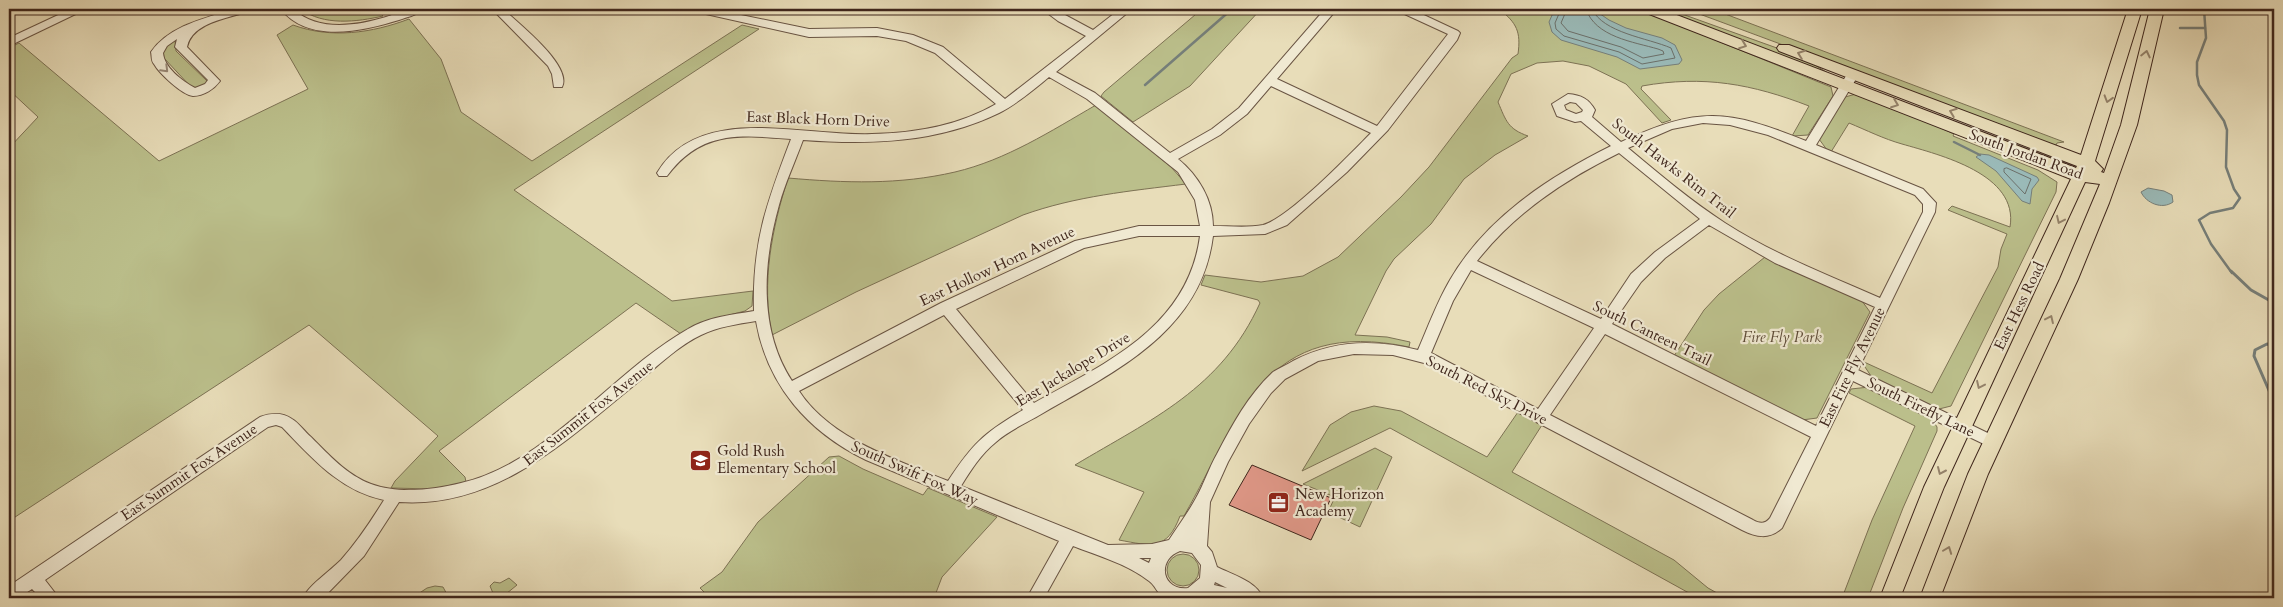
<svg xmlns="http://www.w3.org/2000/svg" width="2283" height="607" viewBox="0 0 2283 607" font-family="Cardo,serif">
	<style>
		.green { fill: #bbbf8b; stroke: #7d7254 }
		.water { fill: #9abab8; stroke: #767f7a }
		.lines { fill: none; stroke-linecap: round; stroke-linejoin: round }
		.shore { stroke: #6c706a; stroke-width: 1 }
		.stream-far1 { stroke: #767f7a; stroke-width: 2.5 }
		.stream { stroke: #767f7a; stroke-width: 3 }
		.building { fill: #e09888; stroke: #3f261c }
		.minor-casing { stroke: #695443; stroke-width: 2 }
		.major-casing { stroke: #3f261c; stroke-width: 2 }
		.minor { fill: #f0e9d2; fill-rule: evenodd }
		.major { fill: #e8ddb9; fill-rule: evenodd }
		.oneway { stroke: #94826a }
		.oneway2 { stroke: #988877 }
		.labels { text-anchor: middle; dominant-baseline: central; stroke-width: 4.5; stroke-linejoin: round; paint-order: stroke }
		.street-label { font-size: 15px; fill: #3f261c; stroke: #f0e9d2 }
		.park-label { font-size: 15px; font-style: italic; fill: #5e4c38; stroke: #f0e9d2 }
		.poi-label { font-size: 15px; fill: #3f261c; stroke: #f0e9d2; text-anchor: start }
	</style>
	<rect width="100%" height="100%" fill="#e8ddb9"/>
	<filter id="stains"><feTurbulence type="fractalNoise" baseFrequency=".004" numOctaves="4"/><feColorMatrix values="0 0 0 0 .2 0 0 0 0 .09 0 0 0 0 .02 0 0 0 .5 -.17"/></filter>
	<radialGradient id="worn" r=".72"><stop offset=".6" stop-color="#630" stop-opacity="0"/><stop offset="1" stop-color="#630" stop-opacity=".3"/></radialGradient>
	<g class="green">
		<path d="M 301,9 L 377,9 L 383,16 C 357,22 323,26 301,9 Z"/>
		<polygon points="1202,9 1261,9 1190,86 1133,122 1101,96 1104,92"/>
		<path d="M 1499,9 L 1639,9 L 1826,85 L 1831,87 L 1833,96 L 1808,135 L 1793,136 L 1792,136 L 1809,106 C 1752,84 1704,75 1642,86 L 1641,89 L 1671,120 L 1662,123 L 1626,84 L 1589,66 L 1563,61 L 1537,63 L 1511,74 L 1498,102 C 1506,121 1508,129 1528,136 L 1495,155 L 1464,179 L 1431,224 L 1394,259 L 1386,271 L 1355,335 L 1387,337 L 1410,342 L 1409,347 C 1265,317 1241,415 1184,516 L 1180,516 C 1167,551 1151,546 1119,540 L 1144,492 L 1075,465 C 1152,419 1221,389 1260,303 L 1258,300 L 1201,285 L 1205,275 L 1261,282 L 1303,276 L 1338,257 L 1401,197 L 1429,167 L 1512,58 L 1518,54 C 1521,32 1517,23 1499,9 Z"/>
		<polygon points="1656,9 1668,9 1802,57 1831,75"/>
		<polygon points="1686,9 1712,9 2064,142 2057,143 2056,145 2050,144"/>
		<path d="M 409,19 L 441,59 L 461,112 L 532,161 L 742,25 L 759,29 L 514,190 L 672,301 L 753,291 L 752,306 L 745,311 L 710,320 L 681,334 L 636,303 L 439,451 L 465,477 L 466,482 L 433,489 L 391,488 L 395,481 L 438,436 L 309,325 L 9,521 L 9,148 L 38,117 L 9,90 L 9,48 L 19,43 L 159,161 L 308,89 L 277,35 L 293,25 C 331,39 372,33 409,19 Z"/>
		<path d="M 175,40 L 176,51 L 207,81 L 206,84 L 196,88 L 191,87 L 163,57 C 162,48 168,44 175,40 Z"/>
		<path d="M 1856,94 L 1908,113 L 1954,134 L 1953,136 L 2038,170 L 2057,182 L 2056,192 L 1951,406 L 1939,409 L 1933,407 L 1873,379 L 1863,364 L 1864,362 L 1932,393 L 1998,267 L 2001,249 L 2007,234 L 1948,210 L 1952,206 L 2010,227 C 2019,174 1940,155 1902,144 C 1884,139 1866,130 1849,123 L 1831,152 L 1827,150 L 1819,139 L 1845,97 Z"/>
		<path d="M 1096,105 L 1171,167 L 1186,184 C 1130,191 1076,196 1023,215 L 856,292 L 772,335 C 761,283 772,228 788,178 C 845,183 899,185 955,172 C 1006,160 1051,131 1096,105 Z"/>
		<polygon points="1765,257 1862,301 1870,312 1817,418 1802,420 1674,356 1704,310 1719,294"/>
		<polygon points="1869,387 1932,419 1937,427 1937,431 1903,508 1868,598 1842,598 1872,520 1915,426 1849,393 1851,389"/>
		<polygon points="1374,406 1401,411 1487,457 1518,412 1542,425 1512,472 1674,560 1708,588 1726,598 1698,598 1390,428 1302,471 1330,425 1351,412"/>
		<polygon points="1375,448 1392,457 1360,527 1328,512 1335,497 1303,484"/>
		<polygon points="839,456 863,469 923,495 928,488 997,517 942,577 934,598 710,598 700,588 722,572 758,522 829,457"/>
		<circle cx="1183" cy="570" r="16"/>
		<polygon points="509,578 517,585 501,598 495,598 490,586 494,582 500,583"/>
		<polygon points="435,586 443,587 449,598 412,598 427,588"/>
	</g>
	<g class="water">
		<polygon points="1559,9 1593,9 1609,20 1626,28 1662,38 1675,45 1682,60 1679,64 1640,69 1617,57 1561,40 1552,32 1549,22 1553,13"/>
		<polygon points="1980,154 1989,155 2037,177 2039,180 2032,189 2030,204 2022,201 1996,171 1976,157"/>
		<path d="M 2148,188 L 2164,191 L 2172,195 L 2173,202 C 2162,210 2146,203 2141,192 Z"/>
	</g>
	<g class="lines">
		<g class="shore">
			<path d="M 1561,9 L 1555,23 L 1556,29 L 1564,36 L 1619,52 L 1642,64 L 1675,58 L 1671,48 C 1648,38 1603,33 1592,9"/>
			<path d="M 1567,9 L 1561,23 L 1568,31 L 1621,47 L 1643,58 L 1664,54 L 1663,51 L 1658,49 C 1634,42 1595,37 1586,9"/>
			<polygon points="2007,168 2031,179 2025,194 2004,172 2004,169"/>
		</g>
		<g class="stream-far1">
			<polyline points="2204,9 2206,38 2197,62 2197,75 2199,85 2224,121 2227,130 2226,167 2234,189 2240,198 2233,208 2210,213 2199,220 2211,244 2232,273"/>
			<polyline points="2180,28 2205,28"/>
			<polyline points="1145,85 1232,9"/>
			<polyline points="1954,142 1980,155"/>
		</g>
		<g class="stream">
			<polyline points="2231,271 2251,290 2274,303"/>
			<polyline points="2274,345 2267,344 2255,350 2254,356 2274,402"/>
		</g>
	</g>
	<polygon class="building" points="1252,465 1331,498 1311,540 1229,505"/>
	<g class="lines">
		<defs>
			<g id="minor">
				<polygon points="71,9 86,9 9,46 9,38"/>
				<path d="M 235,9 L 252,9 L 250,11 C 229,18 192,22 187,47 L 220,81 C 214,89 204,96 193,96 C 182,95 159,73 154,64 C 151,61 152,56 151,52 C 169,26 205,18 235,9 ZM 177,39 L 175,47 L 208,80 L 205,84 L 195,88 C 182,81 164,67 163,53 L 167,46 Z"/>
				<path d="M 281,9 L 293,9 C 318,32 356,26 386,17 C 399,13 410,8 424,9 C 418,15 407,17 399,20 C 363,31 308,44 281,9 Z"/>
				<path d="M 492,9 L 503,9 C 518,23 573,66 562,87 L 554,87 L 552,74 L 548,66 Z"/>
				<path d="M 692,9 L 712,9 L 809,29 L 877,28 L 913,35 L 943,47 L 1005,99 L 1086,36 L 1058,21 L 1042,9 L 1054,9 L 1093,30 L 1120,9 L 1132,9 L 1056,72 L 1095,93 L 1170,153 L 1212,129 L 1239,108 L 1325,9 L 1337,9 L 1277,79 L 1377,126 L 1448,34 L 1398,11 L 1397,9 L 1411,9 L 1458,31 L 1460,33 L 1457,40 L 1388,130 L 1347,172 L 1287,225 L 1265,234 L 1213,236 C 1201,333 1113,372 1038,416 C 1024,424 1008,431 996,442 C 981,454 971,470 961,486 L 1108,545 L 1152,544 L 1169,540 C 1178,526 1188,513 1196,498 C 1204,484 1209,468 1217,454 C 1232,425 1249,394 1273,372 C 1279,368 1287,365 1293,361 C 1333,340 1375,339 1418,350 C 1428,327 1437,302 1450,280 C 1486,218 1547,178 1611,146 L 1581,121 L 1575,122 L 1557,116 L 1552,104 L 1568,94 C 1581,95 1589,99 1595,110 L 1592,117 L 1621,142 C 1699,106 1727,109 1806,141 L 1849,71 L 1857,71 L 1859,74 L 1816,145 L 1923,189 L 1936,203 L 1935,212 L 1858,370 L 1998,438 L 2001,442 L 1998,446 L 1993,448 L 1988,446 L 1853,381 L 1782,528 C 1769,540 1756,537 1742,530 L 1424,363 L 1393,355 L 1354,354 L 1318,361 L 1285,379 L 1271,393 L 1249,424 L 1228,462 L 1210,502 L 1207,546 L 1212,552 L 1217,567 C 1233,575 1256,581 1263,598 L 1164,598 C 1157,593 1155,585 1149,581 C 1127,564 1099,556 1073,546 L 1044,598 L 1027,598 L 1059,541 L 866,460 C 808,432 767,385 756,321 C 737,324 718,327 701,335 C 680,345 661,363 643,378 C 571,436 499,509 399,502 L 364,556 L 323,598 L 303,598 C 308,586 330,571 341,560 C 357,542 371,521 384,500 C 340,491 312,458 282,427 L 276,425 L 268,427 L 45,580 L 59,598 L 41,598 L 32,589 L 18,598 L 9,598 L 9,586 L 260,417 C 271,413 282,412 292,419 C 299,423 305,432 311,437 C 329,455 347,475 371,484 C 398,494 433,490 461,483 C 548,463 612,372 688,329 C 708,317 731,315 754,311 C 752,242 767,202 791,139 C 740,135 701,130 667,176 L 659,176 L 657,173 C 699,102 804,137 872,134 C 915,133 958,126 996,104 L 935,53 L 906,41 L 877,36 L 809,37 L 697,12 ZM 1049,77 L 1087,99 L 1178,172 L 1195,200 L 1200,226 L 1139,226 L 1075,241 L 941,303 L 792,381 C 758,329 763,262 779,205 C 785,183 795,162 803,140 C 870,145 937,143 999,113 C 1017,104 1033,90 1049,77 ZM 1271,86 L 1371,133 C 1350,154 1289,218 1263,225 C 1247,228 1229,226 1213,226 C 1213,200 1198,175 1178,159 L 1220,135 L 1247,114 ZM 1570,102 L 1576,103 L 1583,110 L 1582,112 L 1576,114 L 1566,110 L 1564,105 ZM 1703,123 L 1730,125 L 1768,135 L 1915,195 L 1923,204 L 1923,212 L 1880,298 C 1828,275 1773,254 1725,223 C 1691,201 1659,174 1628,148 L 1672,129 ZM 1619,153 L 1700,219 L 1655,252 L 1631,274 L 1601,319 L 1477,261 C 1515,213 1564,180 1619,153 ZM 1709,225 L 1775,263 L 1875,307 L 1816,426 L 1612,324 L 1641,282 L 1665,258 ZM 1139,236 L 1200,236 C 1188,327 1106,363 1034,403 L 956,309 L 1084,248 ZM 1471,270 L 1594,328 L 1538,409 L 1431,353 L 1453,301 ZM 944,315 L 1023,410 C 984,433 973,443 948,481 C 897,460 830,439 799,391 ZM 1605,334 L 1811,437 L 1770,518 C 1765,524 1760,524 1753,520 L 1550,415 ZM 1180,551 L 1192,553 L 1201,565 L 1200,578 L 1188,588 C 1162,591 1156,560 1180,551 ZM 1139,558 L 1151,558 L 1149,563 ZM 1215,582 L 1227,588 L 1214,585 Z"/>
			</g>
			<polygon id="major" points="1642,9 1661,9 2076,168 2077,166 1779,51 1777,48 1779,45 1789,45 2081,155 2128,9 2142,9 2095,161 2103,169 2101,172 2104,173 2121,125 2150,9 2164,9 2137,125 2109,203 2078,279 1988,474 1940,598 1920,598 1968,474 2060,279 2100,184 2085,182 1944,487 1900,598 1880,598 1924,487 2071,179 1644,12"/>
		</defs>
		<use href="#minor" class="minor-casing"/>
		<use href="#major" class="major-casing"/>
		<use href="#minor" class="minor"/>
		<use href="#major" class="major"/>
	</g>
	<defs><path id="oneway-chevron" d="M-2-3.5L2.5 0L-2 3.5" fill="none" stroke-width="1.6" stroke-linecap="round" stroke-linejoin="round" transform="scale(1.25)"/></defs>
	<g class="oneway">
		<use href="#oneway-chevron" transform="translate(1743 45) rotate(21)"/>
		<use href="#oneway-chevron" transform="translate(1801 54) rotate(-160)"/>
		<use href="#oneway-chevron" transform="translate(2146 54) rotate(-77)"/>
		<use href="#oneway-chevron" transform="translate(2108 99) rotate(107)"/>
		<use href="#oneway-chevron" transform="translate(1895 104) rotate(21)"/>
		<use href="#oneway-chevron" transform="translate(1953 112) rotate(-159)"/>
		<use href="#oneway-chevron" transform="translate(2060 220) rotate(115)"/>
		<use href="#oneway-chevron" transform="translate(2050 319) rotate(-65)"/>
		<use href="#oneway-chevron" transform="translate(1980 385) rotate(115)"/>
		<use href="#oneway-chevron" transform="translate(1941 471) rotate(114)"/>
		<use href="#oneway-chevron" transform="translate(1948 550) rotate(-69)"/>
	</g>
	<use class="oneway2" href="#oneway-chevron" transform="translate(165 69) rotate(45)"/>
	<defs>
		<symbol id="school-square" viewBox="-11 -11 22 22"><rect x="-9" y="-9" width="18" height="18" rx="4" fill="#8f2418" stroke="#f0e9d2"/><path d="M0-5L7-2L0 1L-7-2ZM-4 1L0 2.5L4 1V4Q0 6-4 4Z" fill="#fff"/></symbol>
		<symbol id="office-square" viewBox="-11 -11 22 22"><rect x="-9" y="-9" width="18" height="18" rx="4" fill="#8f2418" stroke="#f0e9d2"/><path d="M-6-3h4V-5.5h4V-3h4V5H-6ZM-1-4.5V-3h2v-1.5ZM-6 0V1H6V0Z" fill="#fff"/></symbol>
	</defs>
	<g fill-rule="evenodd">
		<use href="#school-square" x="688" y="448" width="25" height="25"/>
		<use href="#office-square" x="1266" y="490" width="25" height="25"/>
	</g>
	<g class="labels">
		<g class="street-label">
			<text transform="translate(818 119) rotate(2)">East Black Horn Drive</text>
			<text transform="translate(2026 154) rotate(20)">South Jordan Road</text>
			<text transform="translate(1674 168) rotate(38)">South Hawks Rim Trail</text>
			<text transform="translate(997 266) rotate(-25)">East Hollow Horn Avenue</text>
			<text transform="translate(2019 306) rotate(-64)">East Hess Road</text>
			<text transform="translate(1652 333) rotate(26)">South Canteen Trail</text>
			<text transform="translate(1852 367) rotate(-64)">East Fire Fly Avenue</text>
			<text transform="translate(1073 369) rotate(-31)">East Jackalope Drive</text>
			<text transform="translate(1487 390) rotate(27)">South Red Sky Drive</text>
			<text transform="translate(1921 407) rotate(26)">South Firefly Lane</text>
			<text transform="translate(588 413) rotate(-38)">East Summit Fox Avenue</text>
			<text transform="translate(189 472) rotate(-34)">East Summit Fox Avenue</text>
			<text transform="translate(915 473) rotate(24)">South Swift Fox Way</text>
		</g>
		<g class="park-label">
			<text x="1782" y="337">Fire Fly Park</text>
		</g>
		<g class="poi-label">
			<text x="717" y="451">Gold Rush<tspan x="717" dy="17">Elementary School</tspan></text>
			<text x="1295" y="494">New Horizon<tspan x="1295" dy="17">Academy</tspan></text>
		</g>
	</g>
	<rect width="2283" height="607" fill="none" stroke="#e8ddb9" stroke-width="30"/>
	<rect x="10" y="10" width="2263" height="587" fill="none" stroke="#3f261c" stroke-width="2.5"/>
	<rect x="15" y="15" width="2253" height="577" fill="none" stroke="#3f261c"/>
	<rect width="100%" height="100%" filter="url(#stains)"/>
	<rect width="100%" height="100%" fill="url(#worn)"/>
</svg>
